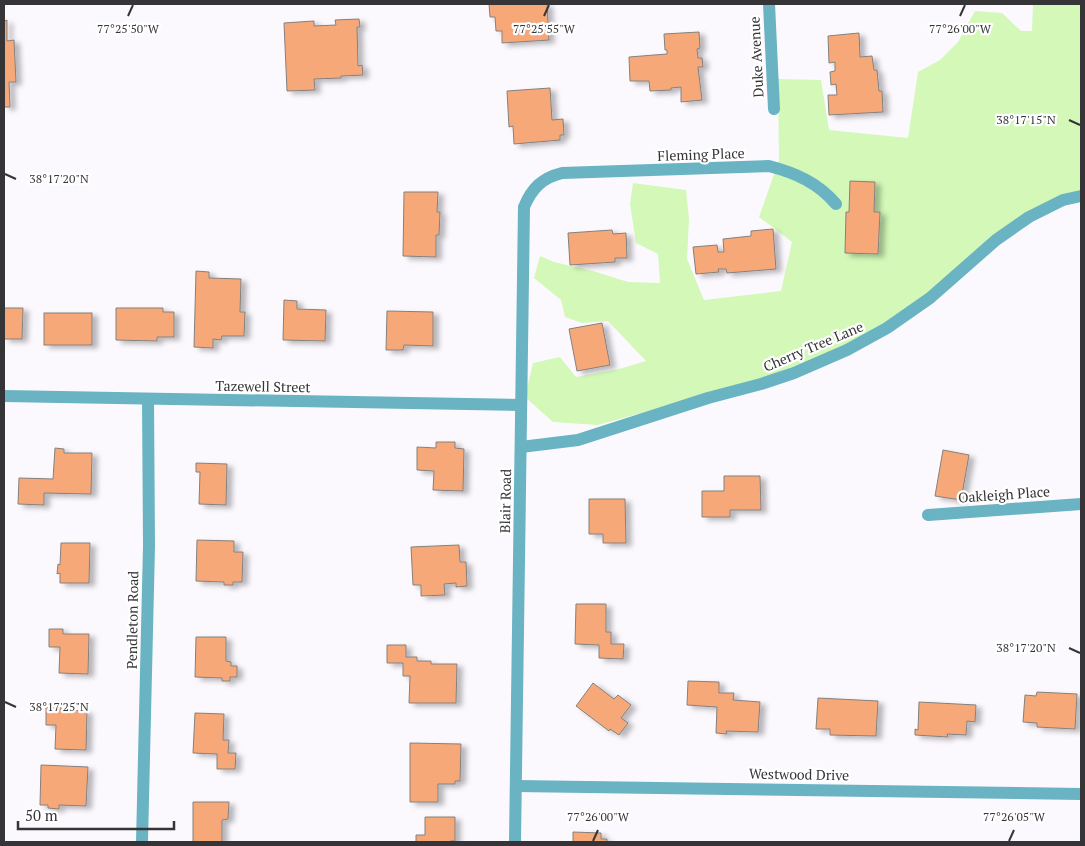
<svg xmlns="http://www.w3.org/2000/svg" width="1085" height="846" viewBox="0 0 1085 846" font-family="'PT Serif',serif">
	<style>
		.green { fill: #d3f8b8 }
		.building { fill: #f7a879; stroke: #85807d; filter: url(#shadow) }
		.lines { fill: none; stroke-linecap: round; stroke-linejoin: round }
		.minor { stroke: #69b3c2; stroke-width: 12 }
		.ticks { fill: none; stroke: #353437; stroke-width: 2 }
		.labels { text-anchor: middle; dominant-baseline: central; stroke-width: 4.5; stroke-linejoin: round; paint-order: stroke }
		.street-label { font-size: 14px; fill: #353437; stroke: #fff }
		.ticks-label { font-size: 12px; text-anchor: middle; fill: #353437; stroke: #fff; stroke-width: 4.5; stroke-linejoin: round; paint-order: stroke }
	</style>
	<defs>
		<filter id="shadow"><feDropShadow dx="5.5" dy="3" stdDeviation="2.5" flood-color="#0004"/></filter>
	</defs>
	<rect width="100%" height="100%" fill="#fbf9fe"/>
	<polygon class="green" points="1033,4 1081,4 1081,191 1062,196 885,325 833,352 746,384 598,425 553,422 525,397 533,363 560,357 576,377 619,369 646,361 608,321 582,323 565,317 561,300 534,278 540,256 554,262 593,271 628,282 660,283 658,254 636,243 630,204 633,183 686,190 689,219 687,259 704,300 781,291 792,242 759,217 779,160 778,79 821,80 829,130 908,138 918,72 940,60 958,42 975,11 1002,13 1021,31 1032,31"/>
	<g class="building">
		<polygon points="489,4 547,4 549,40 502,43 502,31 496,31 495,17 490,17"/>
		<polygon points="359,19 360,27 357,27 358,66 362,65 363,75 341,76 341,78 314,79 315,90 287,91 284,23 314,21 314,26 336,25 335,20"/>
		<polygon points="7,20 7,41 14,40 16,82 9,82 10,107 4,107 4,21"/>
		<polygon points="699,32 700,48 697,49 698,58 702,58 703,67 698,67 702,100 681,102 681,87 671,88 671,90 650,91 649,81 630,81 629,57 667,54 667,50 665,50 664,34"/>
		<polygon points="859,33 860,57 872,56 874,70 877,70 879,91 882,91 883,112 829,115 828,95 837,95 836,84 831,85 830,72 835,71 835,62 829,63 828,36"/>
		<polygon points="550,88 552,120 563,119 564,135 560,135 560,140 514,144 513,126 509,127 507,91"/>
		<polygon points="850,181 875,182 874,212 880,212 878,254 845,253 846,212 849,212"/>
		<polygon points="404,192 438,192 437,212 440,212 439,235 436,235 436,257 403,256"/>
		<polygon points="773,229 776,269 727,273 726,269 718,269 719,272 696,274 693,247 717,245 718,252 724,252 723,239 751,236 751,231"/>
		<polygon points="612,230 613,234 626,233 627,258 615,258 615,262 570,265 568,233"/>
		<polygon points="196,271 209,272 209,278 241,279 240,312 245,312 244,336 222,336 221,340 213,339 213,348 194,347"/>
		<polygon points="284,300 297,301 297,309 326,310 325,341 283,340"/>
		<polygon points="4,308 23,308 22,339 4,339"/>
		<polygon points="116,308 163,308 163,312 174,312 174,337 157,337 157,341 116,340"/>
		<polygon points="387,311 433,312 433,346 404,345 403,350 386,350"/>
		<rect x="44" y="313" width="48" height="32"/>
		<polygon points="602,323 610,365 577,371 569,329"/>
		<polygon points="436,442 455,442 455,448 464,449 463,491 433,490 434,471 417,470 417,447 436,448"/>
		<polygon points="55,448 64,449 64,453 92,453 91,494 44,493 44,505 18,504 19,478 53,479"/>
		<polygon points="943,450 969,455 961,500 935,496"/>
		<polygon points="196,463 227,464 226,505 199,504 200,472 196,472"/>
		<polygon points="724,476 760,476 761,510 730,510 730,517 702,517 702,491 724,491"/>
		<polygon points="589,499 625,499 626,543 603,543 603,534 589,534"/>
		<polygon points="197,540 234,541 234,552 243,552 242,582 233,582 233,585 224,585 224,582 196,581"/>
		<polygon points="61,543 90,543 89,583 60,583 60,573 57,574 58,564 60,565"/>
		<polygon points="459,545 460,562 466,562 467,586 456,587 456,583 444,584 445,595 421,596 421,585 413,585 411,547"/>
		<polygon points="576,604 606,604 606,632 611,632 611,644 624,644 623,659 599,658 599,645 575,644"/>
		<polygon points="49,629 63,629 63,634 89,634 88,674 59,673 60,647 49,647"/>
		<polygon points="196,637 226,637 226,661 231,662 231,666 237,666 237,677 230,677 230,681 222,681 222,678 195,677"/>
		<polygon points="387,645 406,645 406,657 417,657 417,661 431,661 431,664 457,664 456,703 409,703 410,676 403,676 403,663 387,663"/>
		<polygon points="688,681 719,682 719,693 734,693 733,700 760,702 758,732 726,731 727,734 716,733 717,707 687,705"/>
		<polygon points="593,683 614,699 618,695 631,705 621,718 628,723 619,735 610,729 609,731 576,706"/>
		<polygon points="1037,692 1077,694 1075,729 1037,727 1037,723 1023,722 1025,695 1036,696"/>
		<polygon points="818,698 878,701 876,736 830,735 830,729 816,729"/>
		<polygon points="919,702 976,705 975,722 967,721 966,735 947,734 948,737 915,735 915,729 918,730"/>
		<polygon points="46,707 61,707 61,710 87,711 86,750 55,749 56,725 46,725"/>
		<polygon points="195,713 224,714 223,740 229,740 228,753 236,753 235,769 217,769 217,754 193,753"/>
		<polygon points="410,743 461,744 460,781 455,781 455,784 438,784 438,802 410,802"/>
		<polygon points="41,765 88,767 86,806 59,805 59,809 48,808 48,805 40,805"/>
		<polygon points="193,802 229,802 228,819 222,820 222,842 193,842"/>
		<polygon points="425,817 455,817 455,841 450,841 450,842 416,842 416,835 425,835"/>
		<polygon points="573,832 601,833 601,839 607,839 607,842 573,842"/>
	</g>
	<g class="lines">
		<g class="minor">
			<polyline points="769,4 774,109"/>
			<polyline points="4,396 521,405"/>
			<polyline points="521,447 578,440 708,398 761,384 794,373 847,350 887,328 930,298 996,240 1029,217 1063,200 1081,196"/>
			<polyline points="928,515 1081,504"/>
			<polyline points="516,786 1081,794"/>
			<polyline points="142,842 149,546 148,399"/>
			<path d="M 515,842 L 524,207 C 532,188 542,178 562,173 L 769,166 C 796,173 818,183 836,204"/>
		</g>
	</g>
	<path class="ticks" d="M 128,16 L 133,5M 544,16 L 549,5M 960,16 L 965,5M 1069,120 L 1080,125M 5,174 L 16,179M 1069,648 L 1080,653M 5,702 L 16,707M 593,841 L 598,830M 1009,841 L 1014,830"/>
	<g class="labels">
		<g class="street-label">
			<text transform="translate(756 57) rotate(-93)">Duke Avenue</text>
			<text transform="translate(701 154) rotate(-2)">Fleming Place</text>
			<text transform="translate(813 346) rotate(-23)">Cherry Tree Lane</text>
			<text transform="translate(263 386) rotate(1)">Tazewell Street</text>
			<text transform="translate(1004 494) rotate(-4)">Oakleigh Place</text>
			<text transform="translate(505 501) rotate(-89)">Blair Road</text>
			<text transform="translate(132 620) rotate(-89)">Pendleton Road</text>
			<text transform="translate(799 774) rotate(1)">Westwood Drive</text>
		</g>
	</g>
	<g class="ticks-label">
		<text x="128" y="33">77°25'50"W</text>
		<text x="544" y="33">77°25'55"W</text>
		<text x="960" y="33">77°26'00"W</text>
		<text x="1026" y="124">38°17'15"N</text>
		<text x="59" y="183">38°17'20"N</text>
		<text x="1026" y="652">38°17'20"N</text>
		<text x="59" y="711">38°17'25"N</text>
		<text x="598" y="821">77°26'00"W</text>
		<text x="1014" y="821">77°26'05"W</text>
	</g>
	<rect width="1085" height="846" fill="none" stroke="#353437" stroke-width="10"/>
	<path d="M18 821v8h156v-8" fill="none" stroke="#353437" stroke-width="2.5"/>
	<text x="25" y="821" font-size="15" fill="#353437" stroke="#ffffff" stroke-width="4" paint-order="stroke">50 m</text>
</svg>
